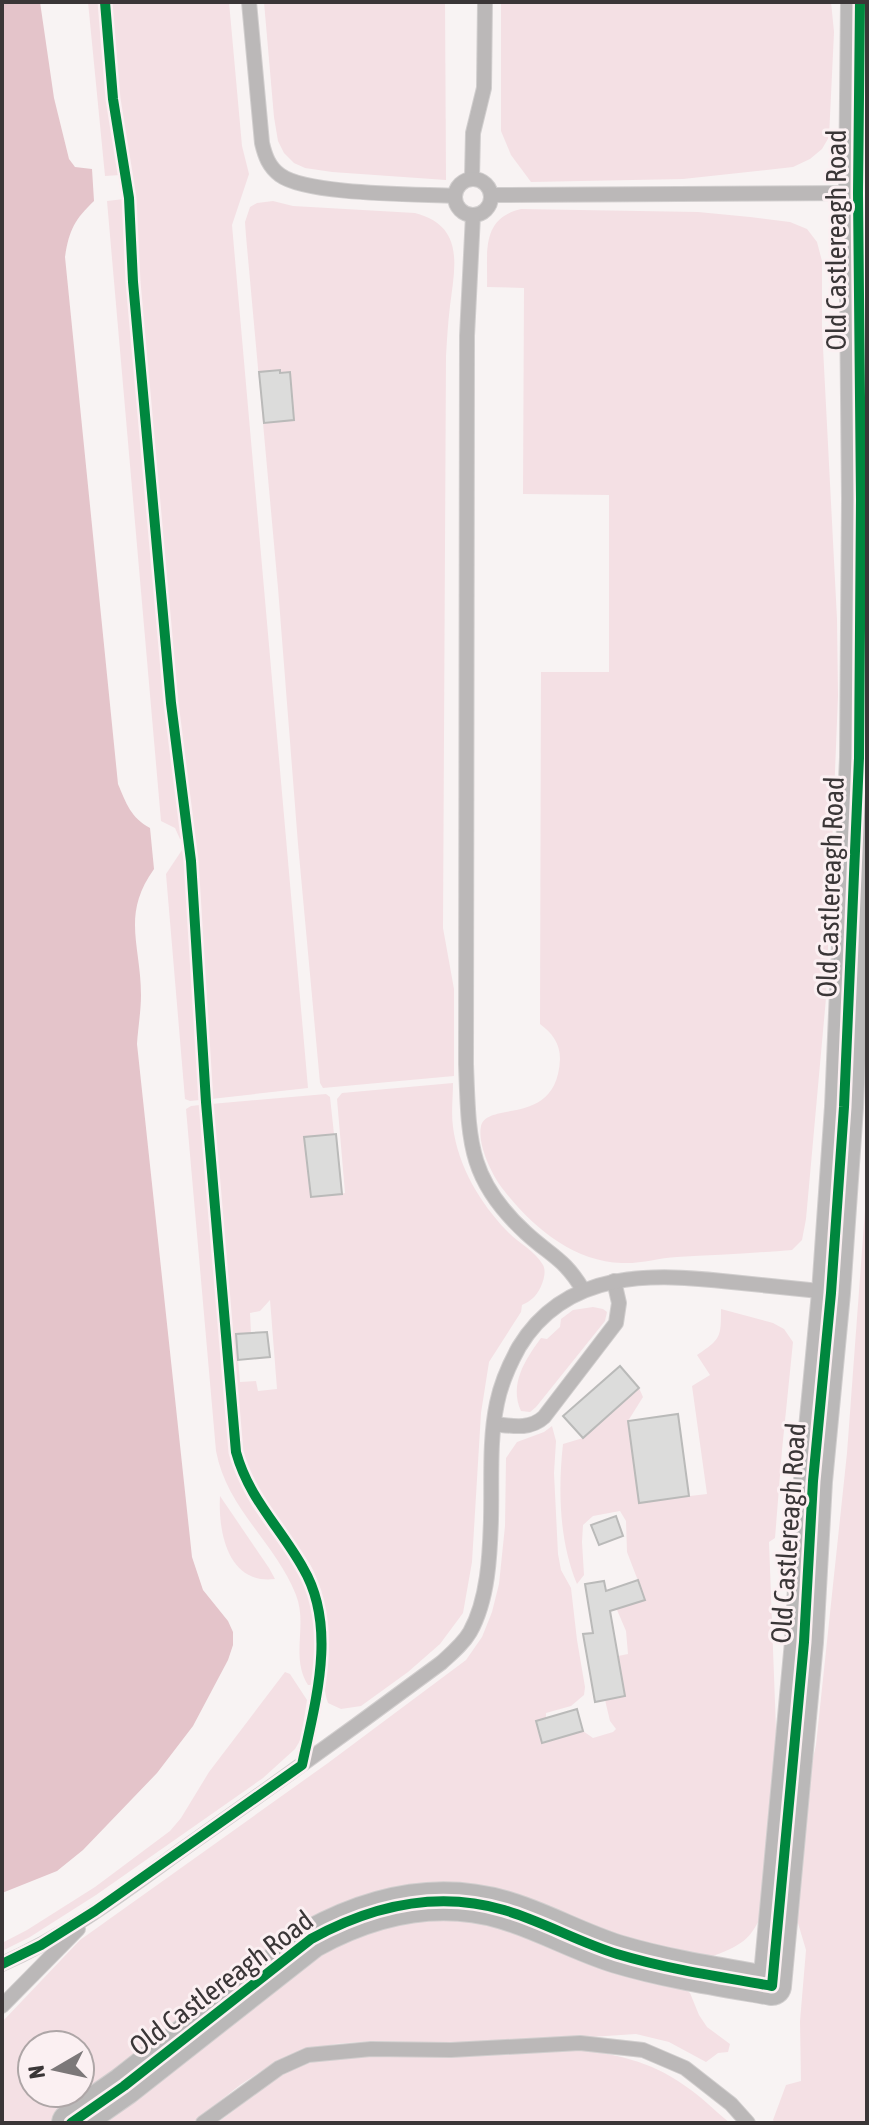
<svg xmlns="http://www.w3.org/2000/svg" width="869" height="2125" viewBox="0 0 869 2125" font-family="'Asap Condensed',sans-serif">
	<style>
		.green { fill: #f4e0e4; fill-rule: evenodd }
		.water { fill: #e4c4ca }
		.building { fill: #dcdcdb; stroke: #babab9; stroke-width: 2 }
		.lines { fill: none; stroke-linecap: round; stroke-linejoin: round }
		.lane-casing { stroke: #d1cece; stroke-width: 16 }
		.secondary-casing { stroke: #d1cece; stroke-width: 40 }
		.lane { stroke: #bbb8b8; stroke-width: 14 }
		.secondary { stroke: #bab8b8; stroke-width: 38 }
		.cycleway-casing { stroke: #fbf0f2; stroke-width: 15 }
		.cycleway { stroke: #00873e; stroke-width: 10 }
		.labels { text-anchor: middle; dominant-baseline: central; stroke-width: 6; stroke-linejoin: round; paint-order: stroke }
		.street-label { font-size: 28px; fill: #3a3637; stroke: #fbf0f2 }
	</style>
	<rect width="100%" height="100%" fill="#f8f3f3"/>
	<g class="green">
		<polygon points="88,2 101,2 107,89 120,175 105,176"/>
		<polygon points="112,2 229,2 242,146 249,174 232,225 308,1088 211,1099 197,858 178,725 147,394 138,279 135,200 120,109"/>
		<polygon points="264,2 445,2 446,180 332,172 305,168 294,163 284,153 278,141 274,117"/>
		<polygon points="501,2 831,2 834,32 829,137 822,149 810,159 793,167 683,179 531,182 511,155 501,131"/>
		<polygon points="124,199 169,736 183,839 180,839 175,828 161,821 107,201"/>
		<path d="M 273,201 L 293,206 L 415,213 C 465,226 455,266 450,306 C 448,322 447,339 446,356 L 443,928 L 454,989 L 454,1076 L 323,1088 L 320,1083 L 298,844 L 278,588 L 246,236 L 245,222 L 250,207 L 257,203 Z"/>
		<path d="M 521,209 L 698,212 L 750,217 L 790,222 L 807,229 L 817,242 L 822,261 L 822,328 L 837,619 L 838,696 L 826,998 L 806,1219 L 802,1240 L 792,1250 C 754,1253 715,1255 677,1257 C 659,1258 640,1264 622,1263 C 573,1262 531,1226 502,1188 C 492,1175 477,1144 481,1126 C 488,1100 557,1128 560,1059 C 560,1043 552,1033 540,1024 L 541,672 L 609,672 L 609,495 L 523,494 L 524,288 L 487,287 C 488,253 480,219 521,209 Z"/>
		<polygon points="184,847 200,1100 190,1101 185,1099 166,874"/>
		<path d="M 453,1083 C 453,1098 451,1112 453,1127 C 458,1166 480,1203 507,1231 C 517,1242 535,1251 543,1265 C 548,1274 540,1292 533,1298 C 530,1301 526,1303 522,1305 L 521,1312 L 489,1362 L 481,1413 L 472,1562 L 463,1613 L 440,1644 L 408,1672 L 361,1706 L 341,1709 L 328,1703 C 321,1684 326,1668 327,1648 C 330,1624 323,1592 313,1570 C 308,1559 298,1549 291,1539 C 269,1510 250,1483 241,1448 L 211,1104 L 326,1094 L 330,1097 L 334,1134 L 305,1137 L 311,1197 L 345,1193 L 337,1099 L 342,1093 ZM 270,1300 L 277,1389 L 258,1391 L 256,1381 L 240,1382 L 236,1335 L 251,1333 L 250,1313 L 260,1311 Z"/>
		<path d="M 200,1105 L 231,1449 C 235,1464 238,1478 244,1491 C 263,1529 296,1557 310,1598 C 320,1626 317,1656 311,1685 L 308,1685 C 290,1657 308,1625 296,1595 C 275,1542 227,1509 216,1451 L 186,1109 L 191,1106 Z"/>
		<path d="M 867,1183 L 867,2123 L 775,2123 L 773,2120 L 786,2085 L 801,2081 L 800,2021 L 806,1950 L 795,1913 L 764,1908 C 752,1941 740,1946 708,1958 L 401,1893 L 63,2114 L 47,2123 L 2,2123 L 2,2022 L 80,1940 L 328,1763 L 466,1660 L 482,1637 L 492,1612 L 499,1584 L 505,1526 L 506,1458 L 517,1442 L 544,1432 L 552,1426 L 556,1441 L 554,1473 L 558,1554 L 561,1570 L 571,1588 L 577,1640 L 585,1687 L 584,1695 L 571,1706 L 546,1713 L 546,1718 L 536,1721 L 543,1743 L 583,1731 L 593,1738 L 613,1732 L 616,1729 L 610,1721 L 605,1700 L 625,1696 L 618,1656 L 628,1654 L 626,1631 L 609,1591 L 618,1587 L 624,1606 L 645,1599 L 627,1552 L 626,1521 L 620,1511 L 593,1516 L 583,1525 L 582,1542 L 584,1575 L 577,1584 C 559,1541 558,1489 563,1444 L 583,1438 L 639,1388 L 643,1397 L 628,1421 L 639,1502 L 707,1494 L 692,1386 L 710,1375 L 697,1355 C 721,1339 721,1337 721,1309 L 773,1323 L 784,1329 L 793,1342 L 782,1450 L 775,1538 L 769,1542 L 777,1756 L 809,1776 L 816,1745 L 847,1453 ZM 32,2045 L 80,2045 L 80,2093 L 32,2093 Z"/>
		<path d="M 593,1307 L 603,1309 L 607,1312 L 605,1321 L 536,1407 L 530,1412 L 521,1411 C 509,1384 525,1360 541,1338 L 547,1339 L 560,1327 L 561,1319 L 573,1310 Z"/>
		<path d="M 220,1496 L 269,1568 L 275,1579 C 228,1585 218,1532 220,1496 Z"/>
		<polygon points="285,1672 290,1674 307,1700 301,1739 295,1749 263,1778 96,1895 30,1937 2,1951 2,1943 27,1930 95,1887 170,1831 181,1818 209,1772"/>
		<polygon points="454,1913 675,1983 690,1993 699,2015 707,2027 730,2044 728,2052 718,2053 706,2062 669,2042 636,2034 485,2044 372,2041 335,2044 303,2052 275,2062 240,2085 192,2123 92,2123 339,1936"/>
		<path d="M 579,2050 C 623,2055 655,2063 691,2090 C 705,2100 717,2113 730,2123 L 217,2123 L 281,2075 L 309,2063 L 342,2056 L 448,2057 Z"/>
	</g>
	<path class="water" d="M 2,2 L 40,2 L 54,98 L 69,159 L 75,167 L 92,169 L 94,201 C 75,219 69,230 65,257 L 118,784 C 126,803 131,818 150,828 L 154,869 C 121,915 141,945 141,995 C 141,1011 138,1028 137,1044 L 192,1557 L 203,1590 L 228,1621 L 233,1632 L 233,1645 L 228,1660 L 193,1726 L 157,1773 L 83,1850 L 57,1871 L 2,1893 Z"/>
	<g class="building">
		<polygon points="280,370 280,373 290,372 294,420 264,423 259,372"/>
		<polygon points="336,1134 342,1194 311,1197 304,1137"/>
		<polygon points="267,1332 270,1357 238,1360 236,1334"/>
		<polygon points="620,1366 639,1388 583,1438 563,1416"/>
		<polygon points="678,1414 689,1496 639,1503 628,1421"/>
		<polygon points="616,1516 623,1536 599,1545 591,1525"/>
		<polygon points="638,1580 645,1600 610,1611 625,1696 595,1702 583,1634 593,1633 585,1584 604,1581 606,1591"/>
		<polygon points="577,1709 583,1731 542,1743 536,1721"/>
	</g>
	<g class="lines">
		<defs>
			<g id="lane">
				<path d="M 249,2 L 262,143 C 265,156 269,167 280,175 C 307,195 418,194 455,196"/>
				<polyline points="472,178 473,133 484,88 485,2"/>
				<circle cx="473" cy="197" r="18"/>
				<polyline points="491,195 855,193"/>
				<path d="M 473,215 L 467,336 L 466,1064 C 469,1140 467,1179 526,1233 C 551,1256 565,1259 583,1290"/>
				<path d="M 494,1424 C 512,1426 530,1430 544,1417 L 616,1323 L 619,1303 L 614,1281"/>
				<path d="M 2,1964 C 68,1935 125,1891 183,1849 C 270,1788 356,1726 441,1663 C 452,1653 463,1644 470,1632 C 488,1600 490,1555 491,1519 C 492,1481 489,1441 497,1403 C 501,1383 509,1365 519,1347 C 566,1269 653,1273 732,1282 C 764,1285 797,1289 829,1292"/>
				<polyline points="2,2006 78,1929"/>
				<polyline points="203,2123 279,2068 308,2055 371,2049 451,2050 580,2043 643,2050 685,2068 731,2104 748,2123"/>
			</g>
			<path id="secondary" d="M 71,2123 L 124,2086 L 311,1939 C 371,1906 436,1890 504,1910 C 542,1921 578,1942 617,1954 C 667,1969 720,1977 772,1986 L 804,1642 L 813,1481 L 831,1293 L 844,1107 L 859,758 L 861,499 L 858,193 L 860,2"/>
		</defs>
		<use href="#lane" class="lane-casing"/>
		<use href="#secondary" class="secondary-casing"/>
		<use href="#lane" class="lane"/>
		<use href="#secondary" class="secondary"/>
		<defs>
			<g id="cycleway">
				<path d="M 2,1964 L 41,1945 L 95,1911 L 302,1765 C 315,1703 338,1627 303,1568 C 280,1527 249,1499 236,1452 L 206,1102 L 191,861 L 171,703 L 133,282 L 129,198 L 113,99 L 105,2"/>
				<path d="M 71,2123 L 124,2086 L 311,1939 C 371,1906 436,1890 504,1910 C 542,1921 578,1942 617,1954 C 667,1969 720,1977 772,1986 L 804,1642 L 813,1481 L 831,1293 L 844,1107 L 859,758 L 861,499 L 858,193 L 860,2"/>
			</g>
		</defs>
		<use href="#cycleway" class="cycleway-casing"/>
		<use href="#cycleway" class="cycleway"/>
	</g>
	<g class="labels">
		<g class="street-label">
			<text transform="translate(836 240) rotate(-90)">Old Castlereagh Road</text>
			<text transform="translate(830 887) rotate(-88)">Old Castlereagh Road</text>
			<text transform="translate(788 1533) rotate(-86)">Old Castlereagh Road</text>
			<text transform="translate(221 1983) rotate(-37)">Old Castlereagh Road</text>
		</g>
	</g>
	<rect width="869" height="2125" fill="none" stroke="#3a3637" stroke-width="8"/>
	<g transform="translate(56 2069) rotate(261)"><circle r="38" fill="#fbf0f2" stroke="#aea6a7" stroke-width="2"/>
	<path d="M0-6L14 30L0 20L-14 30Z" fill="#7c7879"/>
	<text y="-12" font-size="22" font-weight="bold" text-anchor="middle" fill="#3a3637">N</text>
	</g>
</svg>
